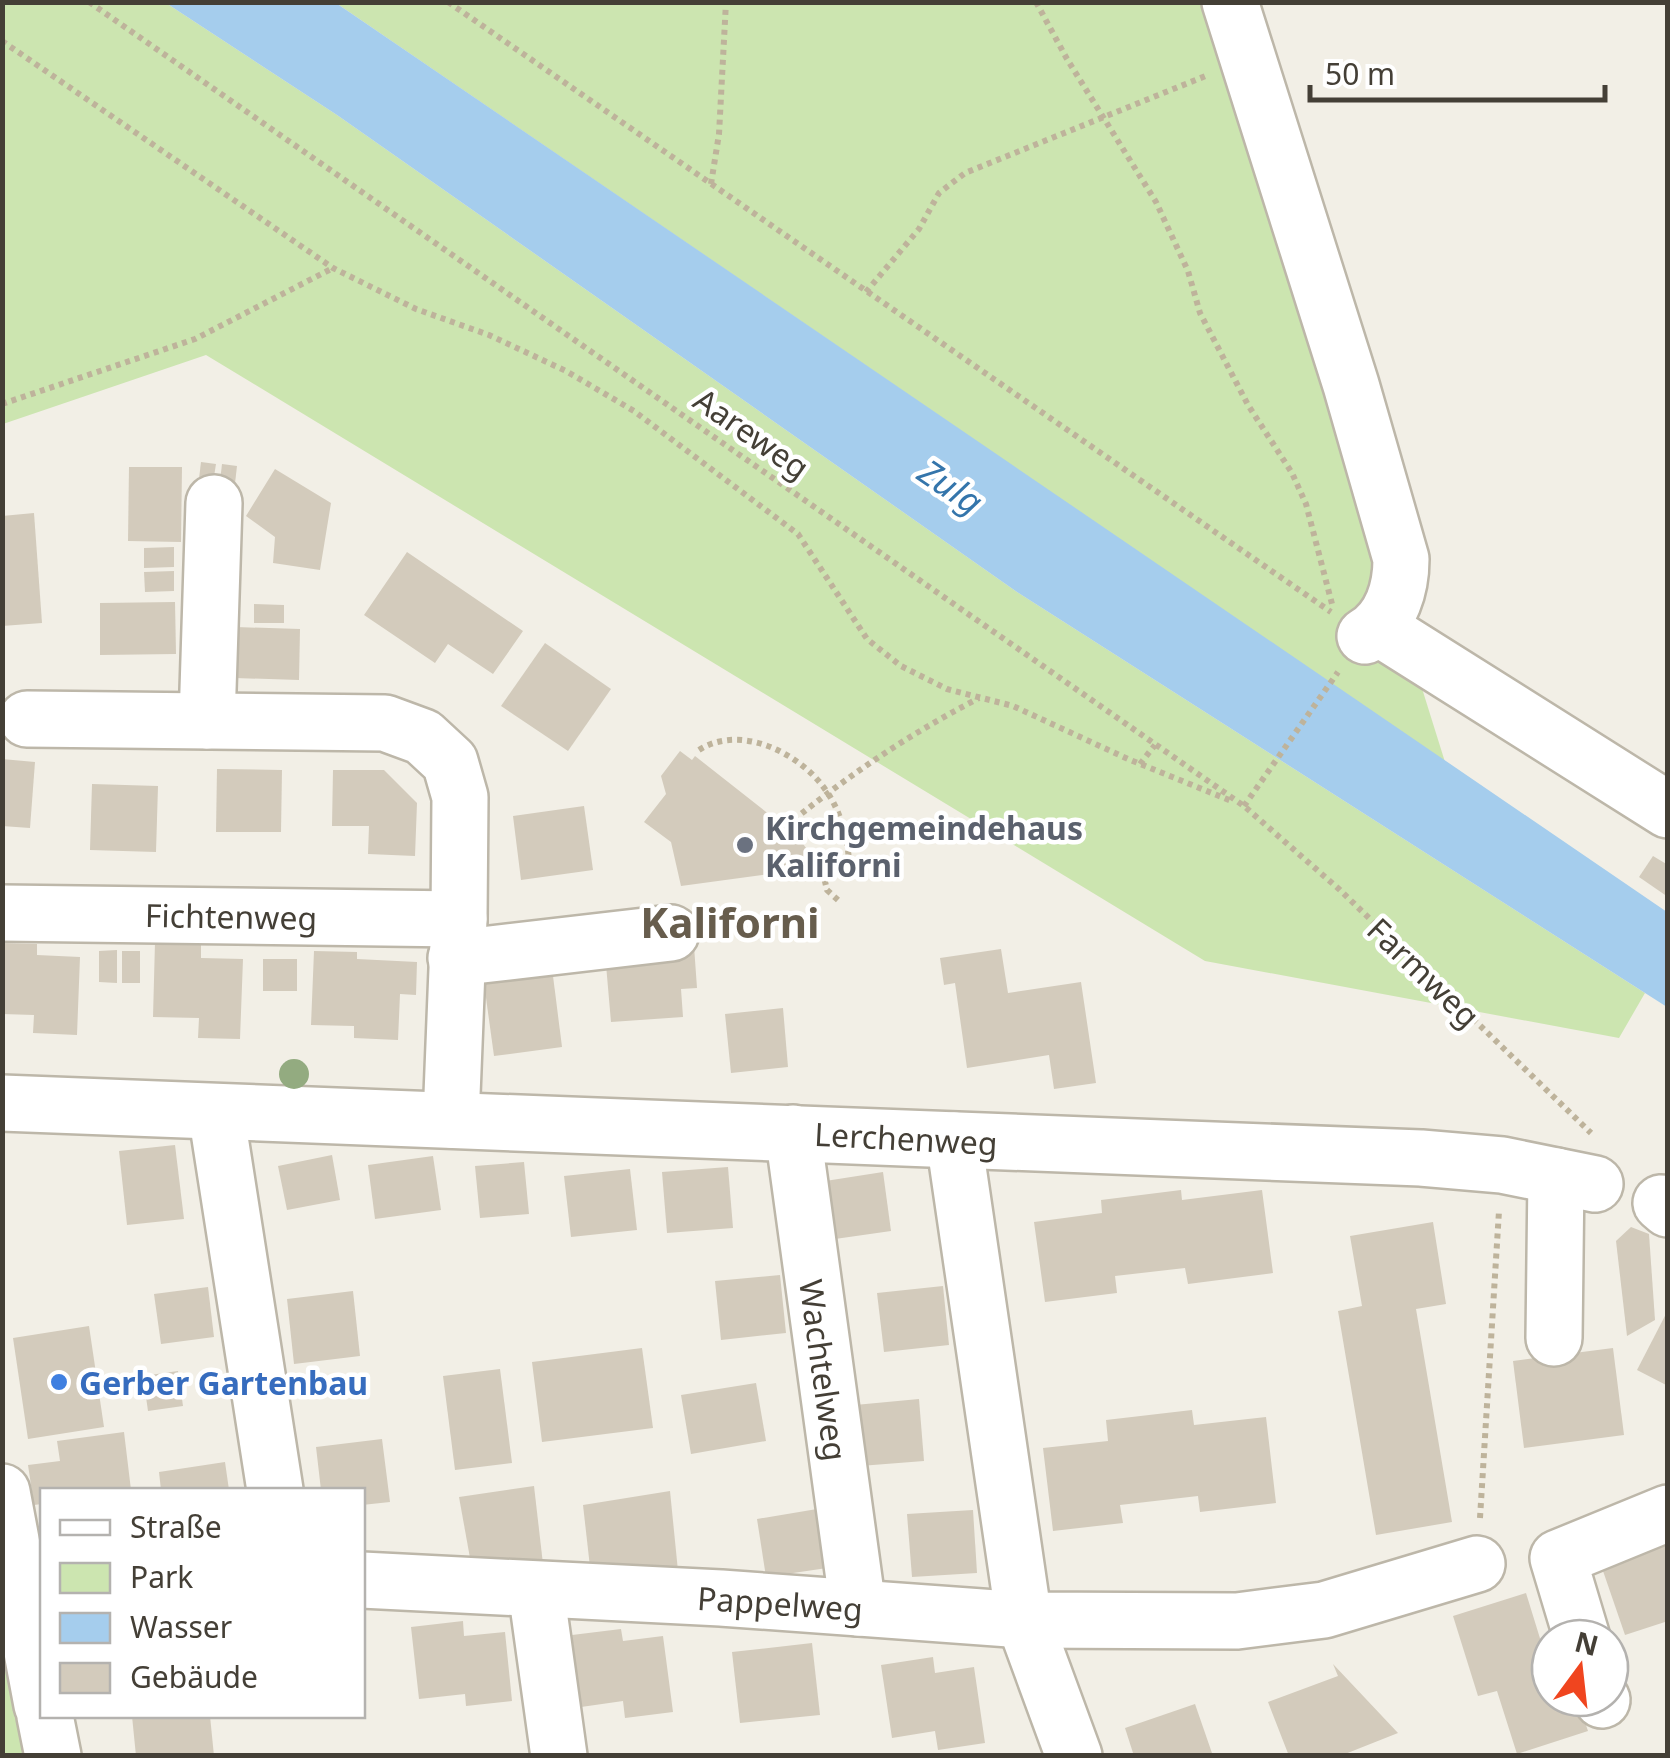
<svg xmlns="http://www.w3.org/2000/svg" width="1670" height="1758" viewBox="0 0 1670 1758" font-family="'Noto Sans',sans-serif">
	<style>
		.green { fill: #cce5b0 }
		.water { fill: #a5cded }
		.building { fill: #d3cbbc }
		.lines { fill: none; stroke-linecap: round; stroke-linejoin: round }
		.minor-casing { stroke: #bdb7a9; stroke-width: 60 }
		.path { stroke: #beb39b; stroke-width: 6; stroke-dasharray: 5 5; stroke-linecap: butt }
		.minor { stroke: #fff; stroke-width: 55 }
		.tree { fill: #93ab80 }
		.worship-dot { fill: #6b7280; stroke: #fff; stroke-width: 4 }
		.shop-dot { fill: #3f7fe0; stroke: #fff; stroke-width: 4 }
		.labels { text-anchor: middle; dominant-baseline: central; stroke-width: 9; stroke-linejoin: round; paint-order: stroke }
		.street-label { font-size: 32px; fill: #443f36; stroke: #fff }
		.worship-label { font-size: 32px; font-weight: bold; fill: #5b616d; stroke: #fff; text-anchor: start }
		.shop-label { font-size: 32px; font-weight: bold; fill: #366cbe; stroke: #fff; text-anchor: start }
		.water-label { font-size: 35px; font-style: italic; fill: #3475ab; stroke: #fff }
		.district-label { font-size: 42px; font-weight: bold; fill: #675d4d; stroke: #fff }
	</style>
	<rect width="100%" height="100%" fill="#f2efe6"/>
	<g class="green">
		<polygon points="2,3 166,3 337,115 1017,592 1645,993 1619,1038 1205,961 206,355 3,424"/>
		<polygon points="336,3 1208,3 1445,762"/>
		<polygon points="3,1583 38,1755 3,1755"/>
	</g>
	<polygon class="water" points="166,3 336,3 1667,912 1667,1007 1017,592 337,115"/>
	<g class="building">
		<polygon points="201,462 216,464 212,489 198,487"/>
		<polygon points="222,464 237,466 234,492 219,490"/>
		<polygon points="129,467 182,467 181,542 128,541"/>
		<polygon points="275,469 331,503 320,570 273,563 275,537 246,516"/>
		<polygon points="34,513 42,623 2,626 2,516"/>
		<polygon points="174,547 174,567 144,568 144,548"/>
		<polygon points="407,552 523,631 493,674 448,644 435,663 364,615"/>
		<polygon points="174,571 174,591 145,592 144,572"/>
		<polygon points="175,602 176,654 100,655 100,603"/>
		<polygon points="254,604 284,605 284,623 254,623"/>
		<polygon points="236,627 300,629 299,680 235,678"/>
		<polygon points="545,643 611,689 568,751 501,706"/>
		<polygon points="680,751 692,760 695,756 798,837 820,867 681,886 671,842 644,822 666,794 661,776"/>
		<polygon points="2,759 35,762 30,828 2,826"/>
		<polygon points="217,769 282,770 281,832 216,832"/>
		<polygon points="333,770 384,770 417,803 415,856 368,854 369,826 332,826"/>
		<polygon points="92,784 158,786 156,852 90,850"/>
		<polygon points="584,806 593,870 521,880 513,816"/>
		<polygon points="1653,856 1668,865 1668,897 1639,877"/>
		<polygon points="155,942 201,944 201,958 243,959 240,1039 198,1038 199,1018 153,1017"/>
		<polygon points="2,943 37,944 37,955 80,957 77,1035 33,1033 34,1015 2,1014"/>
		<polygon points="694,946 697,988 681,989 683,1017 611,1022 605,953"/>
		<polygon points="1001,949 1008,993 1081,982 1096,1083 1054,1089 1049,1055 967,1068 955,983 944,985 940,958"/>
		<polygon points="117,950 117,983 99,982 99,951"/>
		<rect x="122" y="951" width="18" height="32"/>
		<polygon points="314,951 357,952 357,959 417,962 416,995 400,994 398,1040 354,1038 354,1026 311,1025"/>
		<rect x="263" y="959" width="34" height="32"/>
		<polygon points="552,968 562,1047 494,1056 483,976"/>
		<polygon points="783,1008 788,1067 731,1073 725,1014"/>
		<polygon points="175,1145 184,1219 127,1225 119,1151"/>
		<polygon points="332,1155 340,1200 287,1210 278,1166"/>
		<polygon points="433,1156 441,1210 375,1219 368,1165"/>
		<polygon points="524,1162 529,1214 480,1218 475,1166"/>
		<polygon points="728,1167 733,1228 667,1233 662,1172"/>
		<polygon points="630,1169 637,1230 571,1237 564,1176"/>
		<polygon points="883,1172 891,1231 828,1240 819,1182"/>
		<polygon points="1181,1190 1182,1200 1262,1190 1273,1273 1188,1284 1185,1268 1115,1276 1117,1293 1045,1302 1034,1222 1102,1213 1101,1200"/>
		<polygon points="1433,1222 1446,1304 1416,1309 1452,1522 1376,1535 1338,1311 1362,1306 1350,1236"/>
		<polygon points="1631,1227 1649,1234 1655,1320 1627,1336 1616,1241"/>
		<polygon points="780,1275 786,1333 721,1340 715,1281"/>
		<polygon points="943,1286 949,1345 884,1352 877,1293"/>
		<polygon points="208,1287 214,1337 161,1344 154,1294"/>
		<polygon points="353,1291 360,1356 294,1364 287,1299"/>
		<polygon points="1668,1310 1668,1386 1637,1370"/>
		<polygon points="89,1326 104,1427 28,1439 13,1338"/>
		<polygon points="642,1348 653,1428 542,1442 532,1362"/>
		<polygon points="1613,1348 1624,1435 1524,1448 1513,1361"/>
		<polygon points="500,1369 512,1463 455,1470 443,1376"/>
		<polygon points="178,1371 183,1406 148,1411 143,1376"/>
		<polygon points="756,1383 766,1441 691,1454 681,1395"/>
		<polygon points="919,1399 924,1461 860,1466 855,1405"/>
		<polygon points="1192,1410 1194,1425 1266,1417 1276,1503 1200,1512 1198,1496 1120,1505 1123,1523 1053,1531 1043,1448 1108,1441 1106,1420"/>
		<polygon points="124,1432 131,1490 42,1490 42,1504 34,1505 28,1465 60,1461 57,1441"/>
		<polygon points="382,1439 390,1502 362,1505 362,1490 321,1490 316,1447"/>
		<polygon points="225,1462 229,1490 161,1490 159,1472"/>
		<polygon points="534,1486 543,1564 470,1558 459,1497"/>
		<polygon points="670,1491 678,1571 590,1567 583,1505"/>
		<polygon points="817,1509 827,1568 766,1577 757,1519"/>
		<polygon points="973,1510 977,1573 912,1577 907,1514"/>
		<polygon points="1668,1545 1668,1621 1625,1635 1602,1568"/>
		<polygon points="1526,1593 1547,1661 1550,1660 1550,1698 1577,1698 1588,1731 1517,1754 1497,1691 1478,1696 1453,1616"/>
		<polygon points="463,1621 464,1636 505,1632 512,1701 466,1706 465,1694 419,1699 411,1627"/>
		<polygon points="621,1629 623,1641 663,1636 673,1712 625,1718 623,1701 581,1707 572,1635"/>
		<polygon points="812,1643 820,1715 740,1723 732,1652"/>
		<polygon points="933,1657 935,1673 974,1667 985,1743 938,1750 935,1731 892,1738 881,1665"/>
		<polygon points="1333,1664 1398,1733 1340,1756 1289,1756 1268,1702 1338,1676"/>
		<polygon points="1195,1704 1213,1756 1134,1756 1125,1728"/>
		<polygon points="132,1716 210,1716 214,1756 136,1756"/>
	</g>
	<g class="lines">
		<defs>
			<g id="minor">
				<path d="M 1230,2 L 1351,385 L 1401,559 C 1401,588 1392,620 1365,636"/>
				<polyline points="1379,628 1668,810"/>
				<polyline points="27,719 385,723 423,737 450,762 460,797 459,919 451,1120"/>
				<polyline points="207,721 214,503"/>
				<polyline points="2,913 459,919"/>
				<polyline points="456,958 671,933"/>
				<polyline points="2,1103 1421,1158 1502,1165 1595,1184"/>
				<polyline points="216,1112 275,1490"/>
				<polyline points="793,1133 858,1608"/>
				<polyline points="954,1140 1024,1620 1074,1756"/>
				<polyline points="1661,1203 1668,1209"/>
				<polyline points="1554,1338 1556,1176"/>
				<polyline points="2,1492 42,1705"/>
				<polyline points="362,1580 721,1598 1024,1620 1237,1621 1324,1610 1477,1564"/>
				<polyline points="536,1590 559,1756"/>
				<polyline points="1582,1638 1558,1558 1668,1513"/>
				<polyline points="1601,1698 1602,1700"/>
				<polyline points="45,1716 53,1756"/>
			</g>
		</defs>
		<use href="#minor" class="minor-casing"/>
		<g class="path">
			<polyline points="89,2 1244,806 1340,890 1591,1133"/>
			<polyline points="448,2 1331,612"/>
			<polyline points="1036,2 1067,59 1156,202 1188,271 1200,313 1248,405 1292,473 1306,504 1332,604"/>
			<polyline points="2,41 333,268 416,309 489,335 566,371 634,411 798,534 867,639 901,666 947,689 1013,706 1128,759 1234,802"/>
			<polyline points="711,184 719,134 726,2"/>
			<polyline points="866,292 919,229 939,193 965,173 1208,75"/>
			<polyline points="2,404 195,339 333,268"/>
			<path d="M 699,750 C 741,723 802,754 827,792 C 841,812 849,842 849,866 L 823,873 L 827,890 L 839,901"/>
			<polyline points="1140,764 1155,745"/>
			<polyline points="1244,806 1338,672"/>
			<path d="M 786,826 C 849,775 906,736 979,698"/>
			<polyline points="1480,1518 1499,1211"/>
		</g>
		<use href="#minor" class="minor"/>
	</g>
	<circle class="tree" cx="294" cy="1074" r="15"/>
	<circle class="worship-dot" cx="745" cy="845" r="10"/>
	<circle class="shop-dot" cx="59" cy="1382" r="10"/>
	<g class="labels">
		<g class="street-label">
			<text transform="translate(752 433) rotate(35)">Aareweg</text>
			<text transform="translate(231 916) rotate(1)">Fichtenweg</text>
			<text transform="translate(1424 972) rotate(44)">Farmweg</text>
			<text transform="translate(906 1138) rotate(3)">Lerchenweg</text>
			<text transform="translate(824 1370) rotate(82)">Wachtelweg</text>
			<text transform="translate(780 1603) rotate(4)">Pappelweg</text>
		</g>
		<g class="worship-label">
			<text x="765" y="827">Kirchgemeindehaus<tspan x="765" dy="37">Kaliforni</tspan></text>
		</g>
		<g class="shop-label">
			<text x="79" y="1382">Gerber Gartenbau</text>
		</g>
		<g class="water-label">
			<text transform="translate(951 486) rotate(34)">Zulg</text>
		</g>
		<g class="district-label">
			<text x="730" y="921">Kaliforni</text>
		</g>
	</g>
	<rect width="1670" height="1758" fill="none" stroke="#443f36" stroke-width="10"/>
	<rect x="40" y="1488" width="325" height="230" fill="#ffffff" stroke="#b4b2af" stroke-width="2.5"/>
	<rect x="60" y="1520" width="50" height="15" fill="#ffffff" stroke="#b4b2af" stroke-width="2.5"/>
	<text x="130" y="1538" font-size="30" fill="#443f36">Straße</text>
	<rect x="60" y="1563" width="50" height="30" fill="#cce5b0" stroke="#b4b2af" stroke-width="2.5"/>
	<text x="130" y="1588" font-size="30" fill="#443f36">Park</text>
	<rect x="60" y="1613" width="50" height="30" fill="#a5cded" stroke="#b4b2af" stroke-width="2.5"/>
	<text x="130" y="1638" font-size="30" fill="#443f36">Wasser</text>
	<rect x="60" y="1663" width="50" height="30" fill="#d3cbbc" stroke="#b4b2af" stroke-width="2.5"/>
	<text x="130" y="1688" font-size="30" fill="#443f36">Gebäude</text>
	<g transform="translate(1580 1668) rotate(15)"><circle r="48" fill="#ffffff" stroke="#b4b2af" stroke-width="2.5"/>
	<path d="M0-8L18 38L0 25L-18 38Z" fill="#f0451f"/>
	<text y="-15" font-size="28" font-weight="bold" text-anchor="middle" fill="#443f36">N</text>
	</g>
	<path d="M1310 85v15h295v-15" fill="none" stroke="#443f36" stroke-width="5"/>
	<text x="1325" y="85" font-size="30" fill="#443f36" stroke="#ffffff" stroke-width="8" paint-order="stroke">50 m</text>
</svg>
